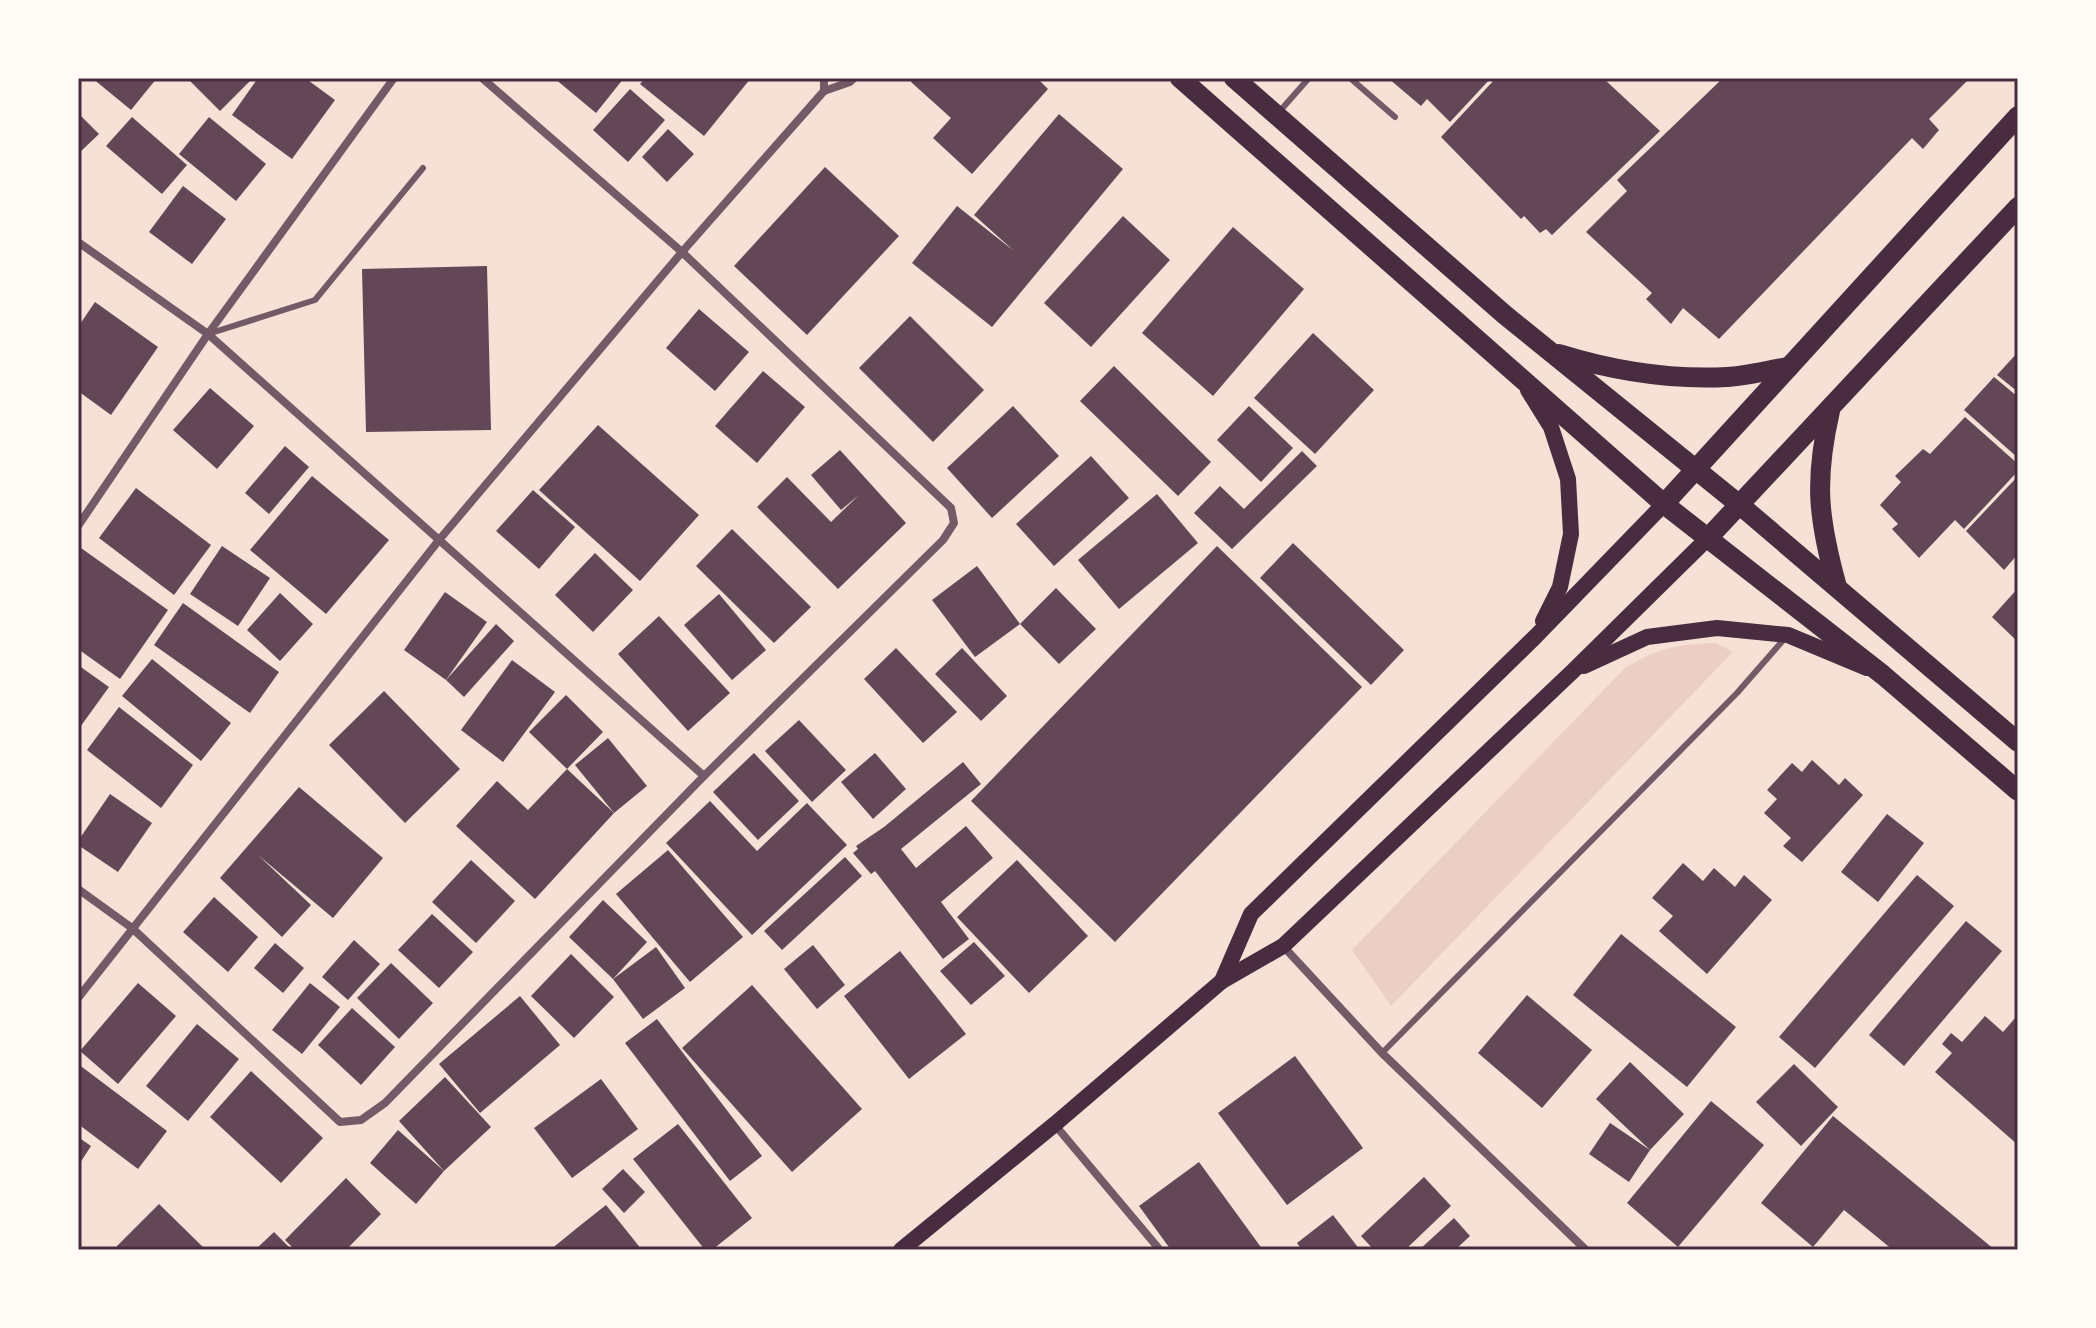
<svg xmlns="http://www.w3.org/2000/svg" width="2096" height="1328" viewBox="0 0 2096 1328" font-family="Merriweather,serif">
	<style>
		.green { fill: #ebcfc5 }
		.building { fill: #644757 }
		.lines { fill: none; stroke-linecap: round; stroke-linejoin: round }
		.service { stroke: #755966; stroke-width: 6 }
		.minor { stroke: #755966; stroke-width: 8 }
		.secondary { stroke: #4a2c40; stroke-width: 16 }
		.primary { stroke: #4a2c40; stroke-width: 20 }
		.neatline { fill: none; stroke: #4a2c40; stroke-width: 3 }
	</style>
	<rect width="100%" height="100%" fill="#f7e1d7"/>
	<path class="green" d="M 1716,643 L 1733,652 L 1391,1006 L 1352,950 L 1625,668 C 1658,648 1678,644 1716,643 Z"/>
	<g class="building">
		<polygon points="92,78 157,78 131,110"/>
		<polygon points="187,78 253,78 220,111"/>
		<polygon points="258,78 305,78 335,100 292,159 232,115"/>
		<polygon points="554,78 624,78 596,113"/>
		<polygon points="645,78 751,78 704,136 640,84"/>
		<polygon points="914,78 1037,78 1048,89 972,174 933,138 951,118 911,82"/>
		<polygon points="1388,78 1491,78 1450,122 1427,99 1421,106"/>
		<polygon points="1496,78 1603,78 1660,131 1552,235 1546,229 1540,233 1524,216 1521,219 1441,137"/>
		<polygon points="1723,78 1970,78 1929,119 1939,130 1923,149 1912,138 1719,339 1683,308 1671,324 1646,299 1652,293 1586,232 1627,191 1617,180"/>
		<polygon points="630,89 665,120 628,162 593,130"/>
		<polygon points="78,113 99,134 78,154"/>
		<polygon points="1059,114 1123,169 992,327 912,263 957,206 1014,251 974,215"/>
		<polygon points="132,117 187,165 162,194 106,146"/>
		<polygon points="209,117 266,164 236,201 179,154"/>
		<polygon points="668,129 694,154 667,182 642,157"/>
		<polygon points="825,167 899,236 807,335 734,266"/>
		<polygon points="183,186 226,219 192,264 149,232"/>
		<polygon points="1123,216 1170,260 1091,347 1044,303"/>
		<polygon points="1233,227 1304,289 1213,396 1142,333"/>
		<polygon points="487,266 491,430 366,432 362,269"/>
		<polygon points="95,302 158,347 111,415 78,391 78,327"/>
		<polygon points="699,309 749,352 715,391 666,348"/>
		<polygon points="910,316 984,390 933,442 859,368"/>
		<polygon points="1313,333 1374,390 1315,454 1254,398"/>
		<polygon points="2018,352 2018,392 1997,375"/>
		<polygon points="1114,366 1211,462 1178,496 1080,401"/>
		<polygon points="763,371 805,407 757,463 715,426"/>
		<polygon points="1994,377 2018,397 2018,458 1964,410"/>
		<polygon points="210,388 254,426 217,469 173,430"/>
		<polygon points="1013,406 1059,456 992,518 947,468"/>
		<polygon points="1249,406 1293,448 1261,482 1217,440"/>
		<polygon points="1965,417 2018,464 2018,471 1964,529 1955,520 1919,558 1892,529 1898,524 1880,505 1901,482 1895,476 1923,449 1930,454"/>
		<polygon points="598,425 699,515 640,581 539,490"/>
		<polygon points="285,446 309,467 269,514 245,493"/>
		<polygon points="840,450 906,523 838,589 757,507 787,477 831,522 859,495 841,510 811,475"/>
		<polygon points="1302,451 1317,466 1232,549 1194,513 1220,486 1244,509"/>
		<polygon points="1091,456 1129,498 1054,566 1016,524"/>
		<polygon points="312,476 389,540 326,614 250,550"/>
		<polygon points="2018,476 2018,554 2004,570 1966,531"/>
		<polygon points="136,488 211,545 174,595 99,538"/>
		<polygon points="533,490 575,527 539,569 496,531"/>
		<polygon points="1157,494 1198,543 1119,609 1078,560"/>
		<polygon points="732,529 811,607 774,643 696,566"/>
		<polygon points="1293,543 1404,650 1371,685 1260,578"/>
		<polygon points="222,546 270,578 238,626 190,594"/>
		<polygon points="1217,546 1362,687 1115,942 971,801"/>
		<polygon points="81,548 168,610 120,679 78,649 78,552"/>
		<polygon points="595,553 633,590 593,632 555,595"/>
		<polygon points="977,566 1020,624 975,657 932,600"/>
		<polygon points="1056,588 1096,629 1059,664 1020,624"/>
		<polygon points="2018,588 2018,642 1992,617"/>
		<polygon points="445,592 487,622 446,680 404,650"/>
		<polygon points="280,593 313,624 280,661 247,630"/>
		<polygon points="719,594 766,650 732,680 684,625"/>
		<polygon points="183,603 279,672 250,713 154,645"/>
		<polygon points="659,616 730,693 688,731 618,654"/>
		<polygon points="496,624 514,641 464,697 446,680"/>
		<polygon points="896,648 957,712 923,743 864,679"/>
		<polygon points="962,648 1007,696 981,721 935,674"/>
		<polygon points="152,659 231,723 201,761 122,696"/>
		<polygon points="512,660 555,692 503,762 461,730"/>
		<polygon points="78,665 109,687 78,730"/>
		<polygon points="384,691 460,769 405,823 329,745"/>
		<polygon points="566,695 603,732 567,769 529,732"/>
		<polygon points="119,707 193,765 161,808 87,750"/>
		<polygon points="799,720 846,770 812,802 765,751"/>
		<polygon points="608,738 647,786 614,813 575,765"/>
		<polygon points="754,753 799,801 758,840 713,792"/>
		<polygon points="875,753 906,789 873,819 841,782"/>
		<polygon points="1812,760 1839,785 1845,778 1863,795 1802,862 1783,846 1791,838 1764,813 1777,799 1767,790 1792,763 1802,772"/>
		<polygon points="963,762 981,784 901,849 916,868 966,826 993,858 941,902 969,939 943,959 875,871 871,874 853,853 858,849 856,846 884,827"/>
		<polygon points="567,769 614,813 535,899 456,826 497,781 528,810"/>
		<polygon points="299,787 383,858 333,918 258,855 311,905 282,937 220,878"/>
		<polygon points="110,794 152,823 118,872 78,845 78,841"/>
		<polygon points="710,801 757,851 807,803 847,845 752,935 666,843"/>
		<polygon points="1887,814 1924,843 1878,902 1841,872"/>
		<polygon points="668,850 743,937 690,982 616,894"/>
		<polygon points="845,857 862,876 782,950 764,931"/>
		<polygon points="471,860 515,901 476,943 432,902"/>
		<polygon points="1017,860 1088,936 1029,993 957,917"/>
		<polygon points="1683,863 1703,881 1714,868 1735,887 1744,875 1772,900 1707,974 1659,931 1673,916 1652,898"/>
		<polygon points="1917,875 1954,906 1815,1068 1779,1037"/>
		<polygon points="214,897 258,937 228,972 183,932"/>
		<polygon points="603,900 647,942 613,979 569,937"/>
		<polygon points="432,914 473,952 439,988 398,950"/>
		<polygon points="1966,921 2002,951 1904,1066 1869,1035"/>
		<polygon points="1621,934 1736,1027 1687,1087 1573,995"/>
		<polygon points="354,940 380,964 348,1000 322,977"/>
		<polygon points="974,942 1005,976 971,1005 940,971"/>
		<polygon points="275,943 304,968 283,993 254,968"/>
		<polygon points="813,945 845,985 817,1009 784,969"/>
		<polygon points="656,947 685,988 643,1019 613,979"/>
		<polygon points="900,951 966,1034 909,1079 844,996"/>
		<polygon points="571,954 614,997 574,1038 531,996"/>
		<polygon points="391,963 433,1003 399,1039 357,998"/>
		<polygon points="138,983 176,1016 118,1084 80,1051"/>
		<polygon points="310,983 340,1007 302,1054 272,1030"/>
		<polygon points="752,985 862,1109 792,1172 682,1048"/>
		<polygon points="1527,995 1592,1050 1542,1108 1478,1053"/>
		<polygon points="520,996 560,1045 480,1113 439,1064"/>
		<polygon points="352,1008 395,1047 361,1085 318,1045"/>
		<polygon points="1985,1016 2003,1032 2016,1017 2018,1019 2018,1145 1935,1072 1952,1053 1942,1044 1951,1033 1962,1042"/>
		<polygon points="657,1019 762,1156 730,1181 625,1043"/>
		<polygon points="197,1024 239,1059 188,1121 146,1086"/>
		<polygon points="1295,1056 1363,1148 1287,1205 1218,1113"/>
		<polygon points="1630,1062 1684,1114 1650,1150 1629,1182 1589,1154 1610,1123 1650,1150 1596,1099"/>
		<polygon points="78,1064 167,1131 138,1169 78,1124"/>
		<polygon points="1794,1064 1838,1107 1801,1146 1756,1102"/>
		<polygon points="251,1071 323,1138 281,1183 210,1117"/>
		<polygon points="445,1077 491,1127 444,1171 399,1121"/>
		<polygon points="601,1079 638,1129 572,1178 534,1128"/>
		<polygon points="1711,1101 1764,1145 1678,1247 1627,1203"/>
		<polygon points="1833,1116 1995,1250 1893,1250 1844,1210 1813,1247 1761,1203"/>
		<polygon points="678,1124 752,1218 712,1250 705,1250 633,1159"/>
		<polygon points="398,1130 444,1171 416,1204 370,1163"/>
		<polygon points="78,1137 91,1146 78,1166"/>
		<polygon points="1199,1162 1263,1250 1171,1250 1139,1206"/>
		<polygon points="623,1169 645,1192 624,1213 602,1189"/>
		<polygon points="1424,1177 1451,1206 1405,1250 1374,1250 1361,1236"/>
		<polygon points="346,1178 381,1214 346,1250 295,1250 285,1240"/>
		<polygon points="159,1204 206,1250 113,1250"/>
		<polygon points="606,1205 642,1250 550,1250 582,1224"/>
		<polygon points="1333,1215 1360,1250 1302,1250 1297,1243"/>
		<polygon points="1454,1218 1470,1236 1455,1250 1419,1250"/>
		<polygon points="274,1232 292,1250 255,1250"/>
	</g>
	<g class="lines">
		<g class="service">
			<polyline points="1350,78 1395,117"/>
			<polyline points="1279,112 1309,78"/>
			<polyline points="208,334 315,300 423,168"/>
			<polyline points="1382,1053 1737,693 1786,637"/>
		</g>
		<g class="minor">
			<polyline points="824,91 824,78"/>
			<polyline points="78,242 208,334 704,776"/>
			<polyline points="78,526 208,334 394,78"/>
			<polyline points="78,889 132,928 340,1122 361,1120 385,1103 704,776 943,540 954,523 951,508 682,252 482,78"/>
			<polyline points="1283,946 1382,1053 1586,1250"/>
			<polyline points="78,998 439,540 682,252 824,91 850,82 854,78"/>
			<polyline points="1055,1125 1160,1250"/>
		</g>
		<g class="secondary">
			<polyline points="1528,390 1551,427 1568,479 1571,534 1560,587 1543,621"/>
			<polyline points="1584,666 1647,637 1717,628 1788,635 1867,668"/>
			<polyline points="1222,981 1251,914 1536,636 1664,504"/>
			<polyline points="901,1250 1055,1124 1222,981 1283,946 1573,671 1708,538"/>
		</g>
		<g class="primary">
			<polyline points="1180,78 1664,504 1883,675 2018,791"/>
			<polyline points="1234,78 1505,315 1741,506 2018,742"/>
			<path d="M 1559,354 C 1614,371 1669,380 1727,377 C 1747,376 1769,370 1789,367"/>
			<path d="M 1830,411 C 1814,481 1818,518 1837,587"/>
			<polyline points="1664,504 2018,116"/>
			<polyline points="1708,538 2018,207"/>
		</g>
	</g>
	<rect width="2096" height="1328" fill="none" stroke="#fffaf5" stroke-width="160"/>
	<rect x="80" y="80" width="1936" height="1168" class="neatline"/>
</svg>
